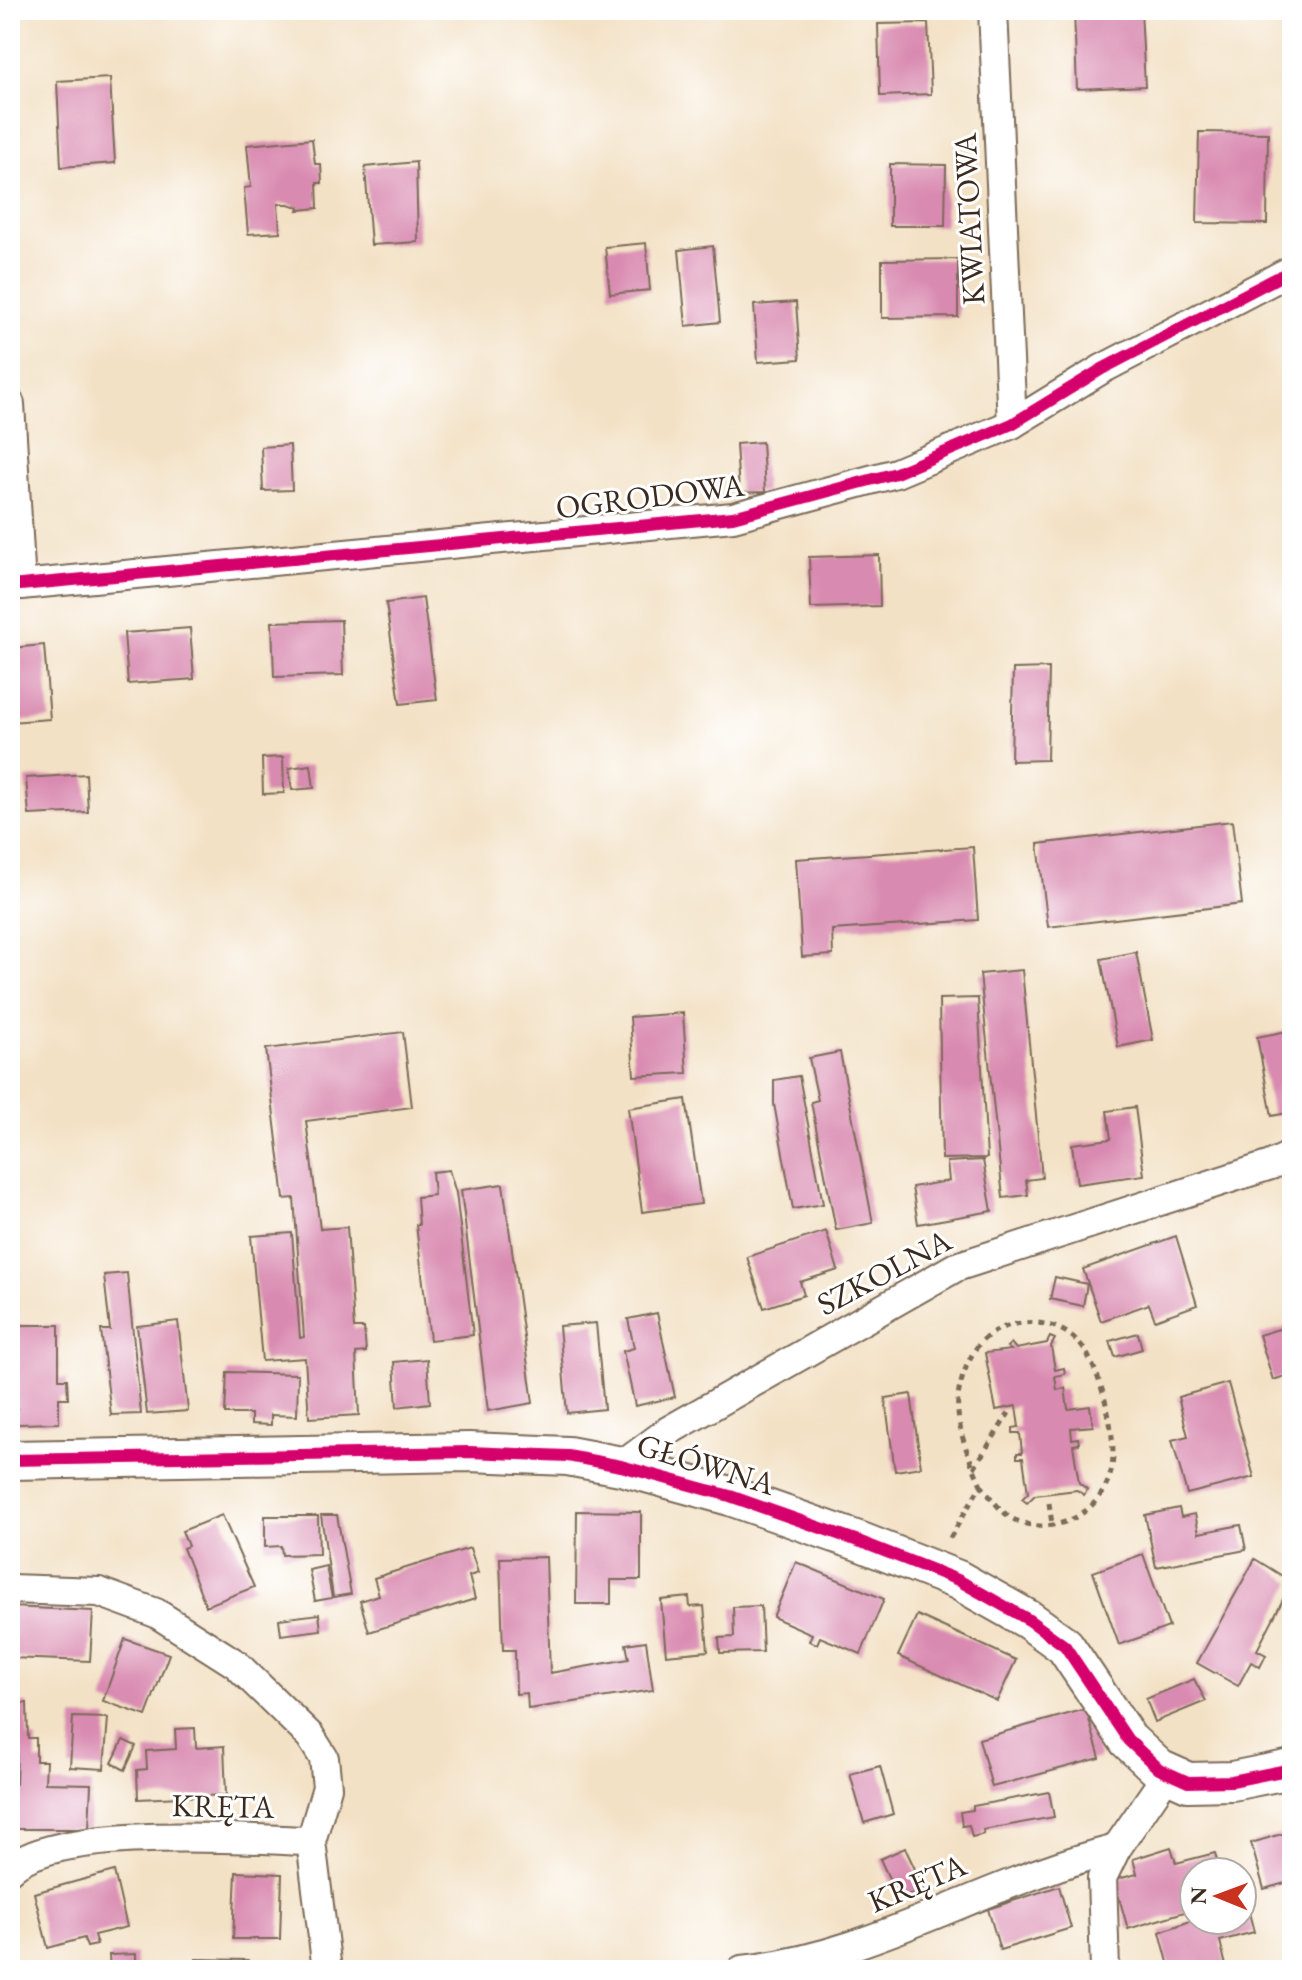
<svg xmlns="http://www.w3.org/2000/svg" width="1302" height="1980" viewBox="0 0 1302 1980" font-family="'EB Garamond',serif">
	<style>
		.building { fill: #d98ab0 }
		.lines { fill: none; stroke-linecap: round; stroke-linejoin: round }
		.street-casing { stroke: #7b6a58; stroke-width: 32 }
		.secondary-casing { stroke: #7b6a58; stroke-width: 42 }
		.path { stroke: #7b6a58; stroke-width: 5; stroke-dasharray: 6 6; stroke-linecap: butt }
		.street { stroke: #fff; stroke-width: 28 }
		.secondary { stroke: #fff; stroke-width: 38 }
		.cycleway-casing { stroke: #fff; stroke-width: 17 }
		.cycleway { stroke: #d6006c; stroke-width: 12 }
		.labels { text-anchor: middle; dominant-baseline: central; stroke-width: 6; stroke-linejoin: round; paint-order: stroke }
		.street-label { font-size: 32px; fill: #3b2a1e; stroke: #fff }
	</style>
	<rect width="100%" height="100%" fill="#fff"/>
	<filter id="ink" filterUnits="userSpaceOnUse"><feTurbulence type="fractalNoise" baseFrequency=".0125" numOctaves="2"/><feDisplacementMap in="SourceGraphic" scale="16" xChannelSelector="R" yChannelSelector="G"/><feConvolveMatrix kernelMatrix="1 2 1 2 8 2 1 2 1" color-interpolation-filters="sRGB"/></filter>
	<filter id="wash" filterUnits="userSpaceOnUse"><feTurbulence type="fractalNoise" baseFrequency=".006" numOctaves="4" result="noise"/><feDisplacementMap in="SourceGraphic" scale="32" xChannelSelector="R" yChannelSelector="G"/><feGaussianBlur stdDeviation="1.8" result="paint"/><feColorMatrix in="noise" values="0 0 0 0 0 0 0 0 0 0 0 0 0 0 0 0 0 1.4 0 .05"/><feComposite in="paint" operator="in"/></filter>
	<g filter="url(#wash)">
		<rect width="100%" height="100%" fill="#f3e1c5"/>
		<g id="blocks">
			<g class="building">
				<polygon points="1074,10 1141,10 1145,86 1077,89"/>
				<polygon points="928,23 931,94 880,96 878,24"/>
				<polygon points="110,78 115,163 61,167 57,81"/>
				<polygon points="1199,132 1268,133 1267,224 1197,223"/>
				<polygon points="312,139 315,164 321,164 322,183 317,183 318,208 298,210 299,207 288,204 278,204 280,232 248,234 244,188 251,187 247,145"/>
				<polygon points="416,162 418,242 371,245 365,167"/>
				<polygon points="890,164 946,165 945,226 890,226"/>
				<polygon points="646,243 650,290 610,294 605,247"/>
				<polygon points="713,246 720,322 686,326 679,250"/>
				<polygon points="958,259 958,317 882,318 882,260"/>
				<polygon points="796,302 800,359 758,362 754,305"/>
				<polygon points="762,442 765,492 739,493 736,444"/>
				<polygon points="290,445 292,490 263,491 261,447"/>
				<polygon points="879,555 880,606 811,608 809,557"/>
				<polygon points="423,598 437,700 400,704 386,603"/>
				<polygon points="341,620 343,675 274,677 272,622"/>
				<polygon points="190,628 194,679 128,684 124,633"/>
				<polygon points="44,645 50,719 10,722 10,648"/>
				<polygon points="1049,668 1047,760 1011,761 1013,669"/>
				<polygon points="283,757 284,793 263,794 262,758"/>
				<polygon points="311,765 314,788 292,790 289,768"/>
				<polygon points="86,774 88,812 29,815 26,778"/>
				<polygon points="1232,821 1242,904 1048,927 1038,844"/>
				<polygon points="973,847 978,920 832,930 833,955 802,957 796,859"/>
				<polygon points="1136,952 1153,1040 1118,1047 1101,959"/>
				<polygon points="1022,970 1042,1178 1026,1180 1028,1195 1003,1198 980,974"/>
				<polygon points="978,998 987,1158 942,1159 939,999"/>
				<polygon points="683,1013 687,1073 634,1076 630,1017"/>
				<polygon points="1292,1030 1292,1112 1272,1116 1257,1037"/>
				<polygon points="403,1032 412,1107 306,1121 320,1229 347,1227 354,1328 364,1328 366,1352 356,1353 359,1415 309,1418 305,1358 262,1361 251,1236 292,1233 300,1338 304,1337 294,1198 284,1199 266,1049"/>
				<polygon points="840,1052 873,1223 836,1230 811,1102 818,1100 809,1058"/>
				<polygon points="799,1076 823,1204 793,1209 774,1104 774,1080"/>
				<polygon points="686,1099 701,1204 642,1212 628,1108"/>
				<polygon points="1135,1107 1144,1175 1077,1184 1072,1144 1111,1139 1107,1111"/>
				<polygon points="983,1160 992,1211 918,1224 912,1187 949,1181 947,1162"/>
				<polygon points="449,1170 456,1193 473,1335 430,1340 416,1225 419,1225 417,1197 434,1195 432,1172"/>
				<polygon points="503,1184 533,1403 488,1411 461,1190"/>
				<polygon points="826,1231 838,1270 800,1282 804,1295 764,1308 747,1257"/>
				<polygon points="1176,1236 1197,1305 1155,1320 1149,1304 1101,1321 1083,1269"/>
				<polygon points="127,1273 141,1414 111,1415 101,1330 110,1330 104,1275"/>
				<polygon points="1055,1277 1087,1284 1083,1306 1050,1299"/>
				<polygon points="657,1313 675,1397 635,1406 623,1351 634,1348 628,1319"/>
				<polygon points="178,1321 188,1411 147,1414 137,1326"/>
				<polygon points="596,1323 604,1409 567,1413 559,1326"/>
				<polygon points="18,1325 59,1325 59,1379 67,1379 68,1398 59,1398 59,1423 17,1424"/>
				<polygon points="1292,1325 1292,1374 1273,1380 1259,1335"/>
				<polygon points="1138,1333 1142,1349 1115,1357 1110,1341"/>
				<polygon points="1050,1337 1055,1339 1051,1346 1055,1370 1064,1368 1065,1374 1055,1376 1057,1390 1065,1388 1068,1409 1090,1406 1093,1426 1071,1428 1072,1439 1078,1438 1079,1444 1073,1445 1079,1483 1087,1489 1084,1495 1077,1490 1035,1495 1027,1503 1022,1499 1028,1493 1023,1458 1017,1458 1017,1453 1022,1453 1020,1433 1013,1433 1013,1428 1019,1427 1016,1406 996,1410 985,1353 1011,1350 1007,1347 1011,1343 1016,1349 1047,1343"/>
				<polygon points="427,1359 430,1403 397,1407 394,1362"/>
				<polygon points="227,1372 298,1374 297,1416 271,1415 271,1425 251,1424 251,1414 225,1414"/>
				<polygon points="1228,1383 1254,1477 1187,1494 1172,1440 1188,1436 1178,1397"/>
				<polygon points="911,1394 921,1467 895,1471 885,1398"/>
				<polygon points="1179,1508 1181,1517 1195,1514 1199,1533 1241,1525 1246,1550 1156,1567 1145,1515"/>
				<polygon points="577,1511 641,1512 641,1580 611,1580 611,1604 576,1604"/>
				<polygon points="222,1515 254,1587 206,1606 183,1548 188,1546 182,1531"/>
				<polygon points="321,1515 337,1515 351,1594 333,1597"/>
				<polygon points="265,1516 318,1516 319,1554 282,1555 281,1546 265,1547"/>
				<polygon points="470,1548 478,1573 469,1576 475,1599 369,1632 360,1601 379,1595 374,1578"/>
				<polygon points="1143,1554 1169,1627 1119,1645 1093,1572"/>
				<polygon points="546,1557 550,1673 629,1659 626,1644 646,1641 653,1690 528,1709 527,1693 516,1694 515,1650 503,1650 500,1558"/>
				<polygon points="1255,1559 1292,1582 1257,1650 1266,1655 1260,1667 1251,1662 1238,1686 1197,1663"/>
				<polygon points="796,1562 884,1599 861,1654 820,1637 817,1644 809,1641 812,1634 773,1617"/>
				<polygon points="326,1566 332,1598 315,1601 309,1570"/>
				<polygon points="689,1597 690,1607 704,1606 708,1651 666,1655 661,1600"/>
				<polygon points="761,1606 763,1652 720,1653 719,1638 734,1637 733,1607"/>
				<polygon points="11,1607 93,1611 90,1661 10,1658"/>
				<polygon points="319,1614 321,1630 281,1635 279,1619"/>
				<polygon points="917,1615 1016,1660 997,1701 898,1656"/>
				<polygon points="125,1639 169,1654 146,1716 103,1701"/>
				<polygon points="1194,1679 1206,1701 1155,1722 1146,1699"/>
				<polygon points="11,1703 27,1703 28,1738 36,1738 36,1761 46,1761 45,1783 91,1784 89,1829 10,1829 10,1784 16,1784 17,1753 10,1753"/>
				<polygon points="1086,1709 1100,1758 992,1787 979,1739"/>
				<polygon points="73,1717 108,1718 104,1769 70,1767"/>
				<polygon points="195,1728 196,1748 224,1746 226,1795 138,1799 137,1770 147,1769 146,1751 176,1749 175,1729"/>
				<polygon points="123,1740 136,1746 125,1770 112,1763"/>
				<polygon points="880,1766 893,1814 864,1823 850,1774"/>
				<polygon points="1049,1792 1054,1817 983,1830 984,1834 972,1837 969,1825 962,1826 960,1812 973,1810 973,1806"/>
				<polygon points="1292,1831 1292,1881 1264,1889 1251,1843"/>
				<polygon points="1171,1847 1176,1863 1215,1853 1220,1872 1194,1872 1194,1919 1191,1910 1128,1929 1114,1880 1137,1874 1133,1859"/>
				<polygon points="905,1848 924,1888 899,1900 880,1859"/>
				<polygon points="114,1871 127,1927 94,1935 97,1945 87,1947 84,1938 48,1948 34,1893"/>
				<polygon points="236,1872 282,1874 280,1939 233,1939"/>
				<polygon points="1059,1886 1071,1928 1000,1950 988,1909"/>
				<polygon points="1243,1889 1254,1932 1220,1941 1227,1970 1170,1970 1160,1932 1193,1920 1242,1920"/>
				<polygon points="136,1954 136,1970 110,1970 109,1955"/>
				<polygon points="196,1959 248,1960 247,1970 196,1970"/>
			</g>
		</g>
	</g>
	<g filter="url(#ink)">
		<use href="#blocks" fill-opacity="0" stroke="#7b6a58" stroke-width="2"/>
		<g class="lines">
			<defs>
				<g id="street">
					<polyline points="993,10 1012,424"/>
					<polyline points="10,404 21,585"/>
					<polyline points="10,586 733,517 896,473 1012,424 1102,369 1292,270"/>
					<polyline points="621,1466 668,1431 956,1267 1271,1165 1292,1155"/>
					<polyline points="10,1589 99,1592 156,1613 236,1664 310,1736 324,1758 327,1787 311,1841 327,1970"/>
					<path d="M 10,1869 C 57,1825 245,1839 311,1841"/>
					<path d="M 742,1970 C 874,1957 988,1880 1116,1849"/>
					<polyline points="1105,1970 1102,1878 1116,1849 1168,1773"/>
				</g>
				<polyline id="secondary" points="10,1460 469,1452 568,1456 621,1466 730,1496 861,1542 958,1580 1029,1620 1065,1646 1128,1740 1159,1769 1188,1782 1232,1781 1292,1769"/>
			</defs>
			<use href="#street" class="street-casing"/>
			<use href="#secondary" class="secondary-casing"/>
			<g class="path">
				<polyline points="974,1468 1009,1413"/>
				<polyline points="1049,1503 1052,1524"/>
				<path d="M 950,1538 L 981,1485 C 969,1458 953,1422 959,1391 C 962,1376 970,1353 982,1341 C 1009,1315 1057,1317 1080,1344 C 1101,1368 1119,1441 1111,1472 C 1101,1513 1054,1538 1015,1520 C 1001,1513 991,1498 981,1485"/>
			</g>
			<use href="#street" class="street"/>
			<use href="#secondary" class="secondary"/>
			<defs>
				<g id="cycleway">
					<polyline points="10,586 733,517 896,473 1012,424 1102,369 1292,270"/>
					<polyline points="10,1460 469,1452 568,1456 621,1466 730,1496 861,1542 958,1580 1029,1620 1065,1646 1128,1740 1159,1769 1188,1782 1232,1781 1292,1769"/>
				</g>
			</defs>
			<use href="#cycleway" class="cycleway-casing"/>
			<use href="#cycleway" class="cycleway"/>
		</g>
	</g>
	<g class="labels">
		<g class="street-label">
			<text transform="translate(969 219) rotate(-93)">KWIATOWA</text>
			<text transform="translate(650 496) rotate(-7)">OGRODOWA</text>
			<text transform="translate(884 1272) rotate(-28)">SZKOLNA</text>
			<text transform="translate(706 1464) rotate(17)">GŁÓWNA</text>
			<text transform="translate(223 1806) rotate(1)">KRĘTA</text>
			<text transform="translate(917 1883) rotate(-23)">KRĘTA</text>
		</g>
	</g>
	<rect width="1302" height="1980" fill="none" stroke="#fff" stroke-width="40"/>
	<g transform="translate(1218 1896) rotate(271)"><circle r="38" fill="#ffffff" stroke="#b1aaa5" stroke-width="2"/>
	<path d="M0-6L14 30L0 20L-14 30Z" fill="#c8321e"/>
	<text y="-12" font-size="22" font-weight="bold" text-anchor="middle" fill="#3b2a1e">N</text>
	</g>
</svg>
